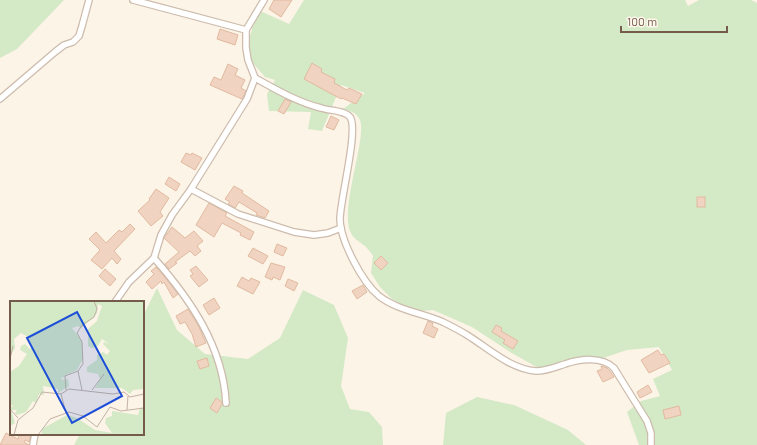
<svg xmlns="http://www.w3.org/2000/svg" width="757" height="445" viewBox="0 0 757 445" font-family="Barlow,sans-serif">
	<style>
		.green { fill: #d4e9c6 }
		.building { fill: #f0d3c0; stroke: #e2baa0 }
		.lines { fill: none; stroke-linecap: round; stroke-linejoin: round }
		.street-casing { stroke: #cdbcad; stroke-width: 8 }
		.street { stroke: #fff; stroke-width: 5.5 }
		.inset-road { fill: none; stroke: #c2b2a4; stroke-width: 1 }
		.view { fill: #1d4ed8; fill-opacity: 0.15; stroke: #1d4ed8; stroke-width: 2 }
		.inset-edge { fill: none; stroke: #755b4c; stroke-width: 2 }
	</style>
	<rect width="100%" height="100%" fill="#fcf4e7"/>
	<g class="green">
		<polygon points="0,0 64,0 17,49 0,58"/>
		<path d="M 304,0 L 685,0 L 688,6 L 699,0 L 751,0 L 757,3 L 757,445 L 639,445 L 627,412 L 641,401 L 660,396 L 653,379 L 672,370 L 659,347 L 627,350 L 603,358 L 593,357 L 540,369 L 510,352 L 472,327 L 433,310 L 422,311 L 408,309 L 391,298 L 380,287 L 371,273 L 373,256 C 371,253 368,249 365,246 C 360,242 353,239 350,231 C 340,205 369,133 359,118 C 355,112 350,111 343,109 L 365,93 L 341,85 L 322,131 L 308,129 L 311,112 L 269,111 L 267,94 L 275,80 L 265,77 L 253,63 L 249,56 L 247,43 L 252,30 L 251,22 L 258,10 L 289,24 Z"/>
		<polygon points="157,288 177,330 205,354 248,359 280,338 303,290 334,305 348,338 341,386 350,409 369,412 382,427 383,445 74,445 80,434 143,434 143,316"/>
		<polygon points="477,397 514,405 568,430 586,445 443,445 446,413"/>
	</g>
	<g class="building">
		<polygon points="274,0 292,0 281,17 269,9"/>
		<polygon points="220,29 238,35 235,45 217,39"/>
		<polygon points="312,63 322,69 321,72 335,79 334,83 336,84 347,90 349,88 362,94 356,104 342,98 341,99 304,79"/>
		<polygon points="228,64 238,69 235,75 245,80 241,88 246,91 242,99 210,85 214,77 221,80"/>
		<polygon points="285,99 291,102 284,114 278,111"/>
		<polygon points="331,116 339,120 334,130 326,127"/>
		<polygon points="186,153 191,155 192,153 202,158 195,170 181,162"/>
		<polygon points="169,177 180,184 176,191 165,184"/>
		<polygon points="234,186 243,191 242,193 269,211 265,218 256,215 257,213 239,202 235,208 228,204 230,202 225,199"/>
		<polygon points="156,189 169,198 160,212 163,216 151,226 138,211 150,200 149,199"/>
		<rect x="697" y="197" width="8" height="10"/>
		<polygon points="209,203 227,213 225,216 254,232 250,240 240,235 241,233 222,223 214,237 196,225"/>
		<polygon points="130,224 135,229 114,251 121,259 117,264 112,258 102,269 91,260 100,250 89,239 96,232 106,243 119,230 122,232"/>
		<polygon points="172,227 185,238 194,231 203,241 197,246 201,251 195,256 190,251 175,262 177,263 169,269 165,264 179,252 164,238"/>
		<polygon points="277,244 287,248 283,256 274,252"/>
		<polygon points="253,248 268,256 263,264 248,256"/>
		<polygon points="381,256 388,263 381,270 374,263"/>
		<polygon points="271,263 285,267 280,280 273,277 272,280 265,277"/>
		<polygon points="196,266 208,280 199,287 190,276 193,274 190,270"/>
		<polygon points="156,267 164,276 178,294 173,298 164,282 162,284 161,281 152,289 146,282 154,274 151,271"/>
		<polygon points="105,269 116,279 110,286 99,276"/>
		<polygon points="242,277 249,281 251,278 260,282 253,294 237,286"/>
		<polygon points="288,279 298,283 294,291 285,286"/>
		<polygon points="363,285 367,292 357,299 352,291"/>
		<polygon points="214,298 220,308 209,315 203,305"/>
		<polygon points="188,309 199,327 206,343 196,347 192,334 185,322 180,324 176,316"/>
		<polygon points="428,321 433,323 432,326 438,329 434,338 423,333"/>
		<polygon points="496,325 502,328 501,331 518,341 513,349 503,343 505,340 492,332"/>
		<polygon points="658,350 661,355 664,354 670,363 649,373 641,360"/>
		<polygon points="207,358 209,366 200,369 197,361"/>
		<polygon points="601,366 607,368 610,371 614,377 603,382 597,371 602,369"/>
		<polygon points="648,385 652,392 640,398 637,392"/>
		<polygon points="216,398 222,402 222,404 217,413 210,408"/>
		<polygon points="679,406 681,415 665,419 663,410"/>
		<polygon points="6,433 18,439 19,436 15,434 31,434 29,442 25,440 24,442 29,445 0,445"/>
	</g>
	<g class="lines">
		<defs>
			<g id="street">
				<polyline points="133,0 246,30"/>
				<path d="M 255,78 C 277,90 297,102 321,108 C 330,111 344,110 350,117 C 359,129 340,200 340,219 C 340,240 362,282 379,296 C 397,310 422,313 443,322 C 451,326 459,330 467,335 C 488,348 510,369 536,371 C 547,371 555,367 565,364 C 580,359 602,356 614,368 L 647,421 L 651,433 L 651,445"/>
				<polyline points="0,99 55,52 64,45 73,42 79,36 82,26 89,0"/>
				<polyline points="191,189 238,214 294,232 314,235 328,233 341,228"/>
				<path d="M 154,258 C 190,299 223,346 226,403"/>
				<polyline points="115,302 129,282 154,258 161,235 172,215 191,189 247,99 255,78 248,60 246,48 246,30 264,0"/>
				<polyline points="33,445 35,434"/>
			</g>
		</defs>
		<use href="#street" class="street-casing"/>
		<use href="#street" class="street"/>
	</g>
	<g transform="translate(10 301)">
		<rect width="134" height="134" fill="#fcf4e7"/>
		<path d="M 0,0 L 134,0 L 134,88 L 123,89 L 120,93 L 112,87 L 85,87 L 90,78 L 88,73 L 77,71 L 77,66 L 87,59 L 87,54 L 93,51 L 97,54 L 100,50 L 93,43 L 94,41 L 99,43 L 92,38 L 88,45 L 82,47 L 78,45 L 78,28 L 87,20 L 92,5 L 88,3 L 87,12 L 82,18 L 71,27 L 68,25 L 62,27 L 72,40 L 73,58 L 67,69 L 56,74 L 54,77 L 51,76 L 52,79 L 58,78 L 59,85 L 48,92 L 48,88 L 33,85 L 34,94 L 29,93 L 26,102 L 23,100 L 16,111 L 7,114 L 5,112 L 7,109 L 1,109 L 5,122 L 0,125 L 0,107 L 3,105 L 0,103 L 0,71 L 9,65 L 17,53 L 10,49 L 11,45 L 15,43 L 20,48 L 22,45 L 18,42 L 18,36 L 11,32 L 4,38 L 5,47 L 0,55 ZM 134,106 L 134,134 L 32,134 L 32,128 L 57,114 L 67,117 L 85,129 L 102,132 L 95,122 L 96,117 L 102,115 L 102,110 L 128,114 L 130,107 Z" fill="#d4e9c6"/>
		<path class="inset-road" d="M 0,58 L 3,45M 68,70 L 72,89M 56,89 L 55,75 L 68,70 L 73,63 L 72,41 L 67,32 L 72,24 L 84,16 L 87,8 L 84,0M 82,89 L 94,73M 51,93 L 56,112M 0,108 L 8,117M 117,109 L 118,95M 4,134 L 8,119 L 23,107 L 32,91 L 51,93 L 59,88 L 103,93 L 114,91 L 120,96 L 134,93M 28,134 L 40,118 L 59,111 L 73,115 L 87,126 L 100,106 L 111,110 L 134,107"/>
		<path class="view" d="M 67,11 L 112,95 L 62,122 L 17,37 Z"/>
		<rect width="134" height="134" class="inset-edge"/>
	</g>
	<path d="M621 26v6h106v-6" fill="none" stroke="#755b4c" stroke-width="2"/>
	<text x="627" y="26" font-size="12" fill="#755b4c" stroke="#fef8ed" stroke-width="3" paint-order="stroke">100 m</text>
</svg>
